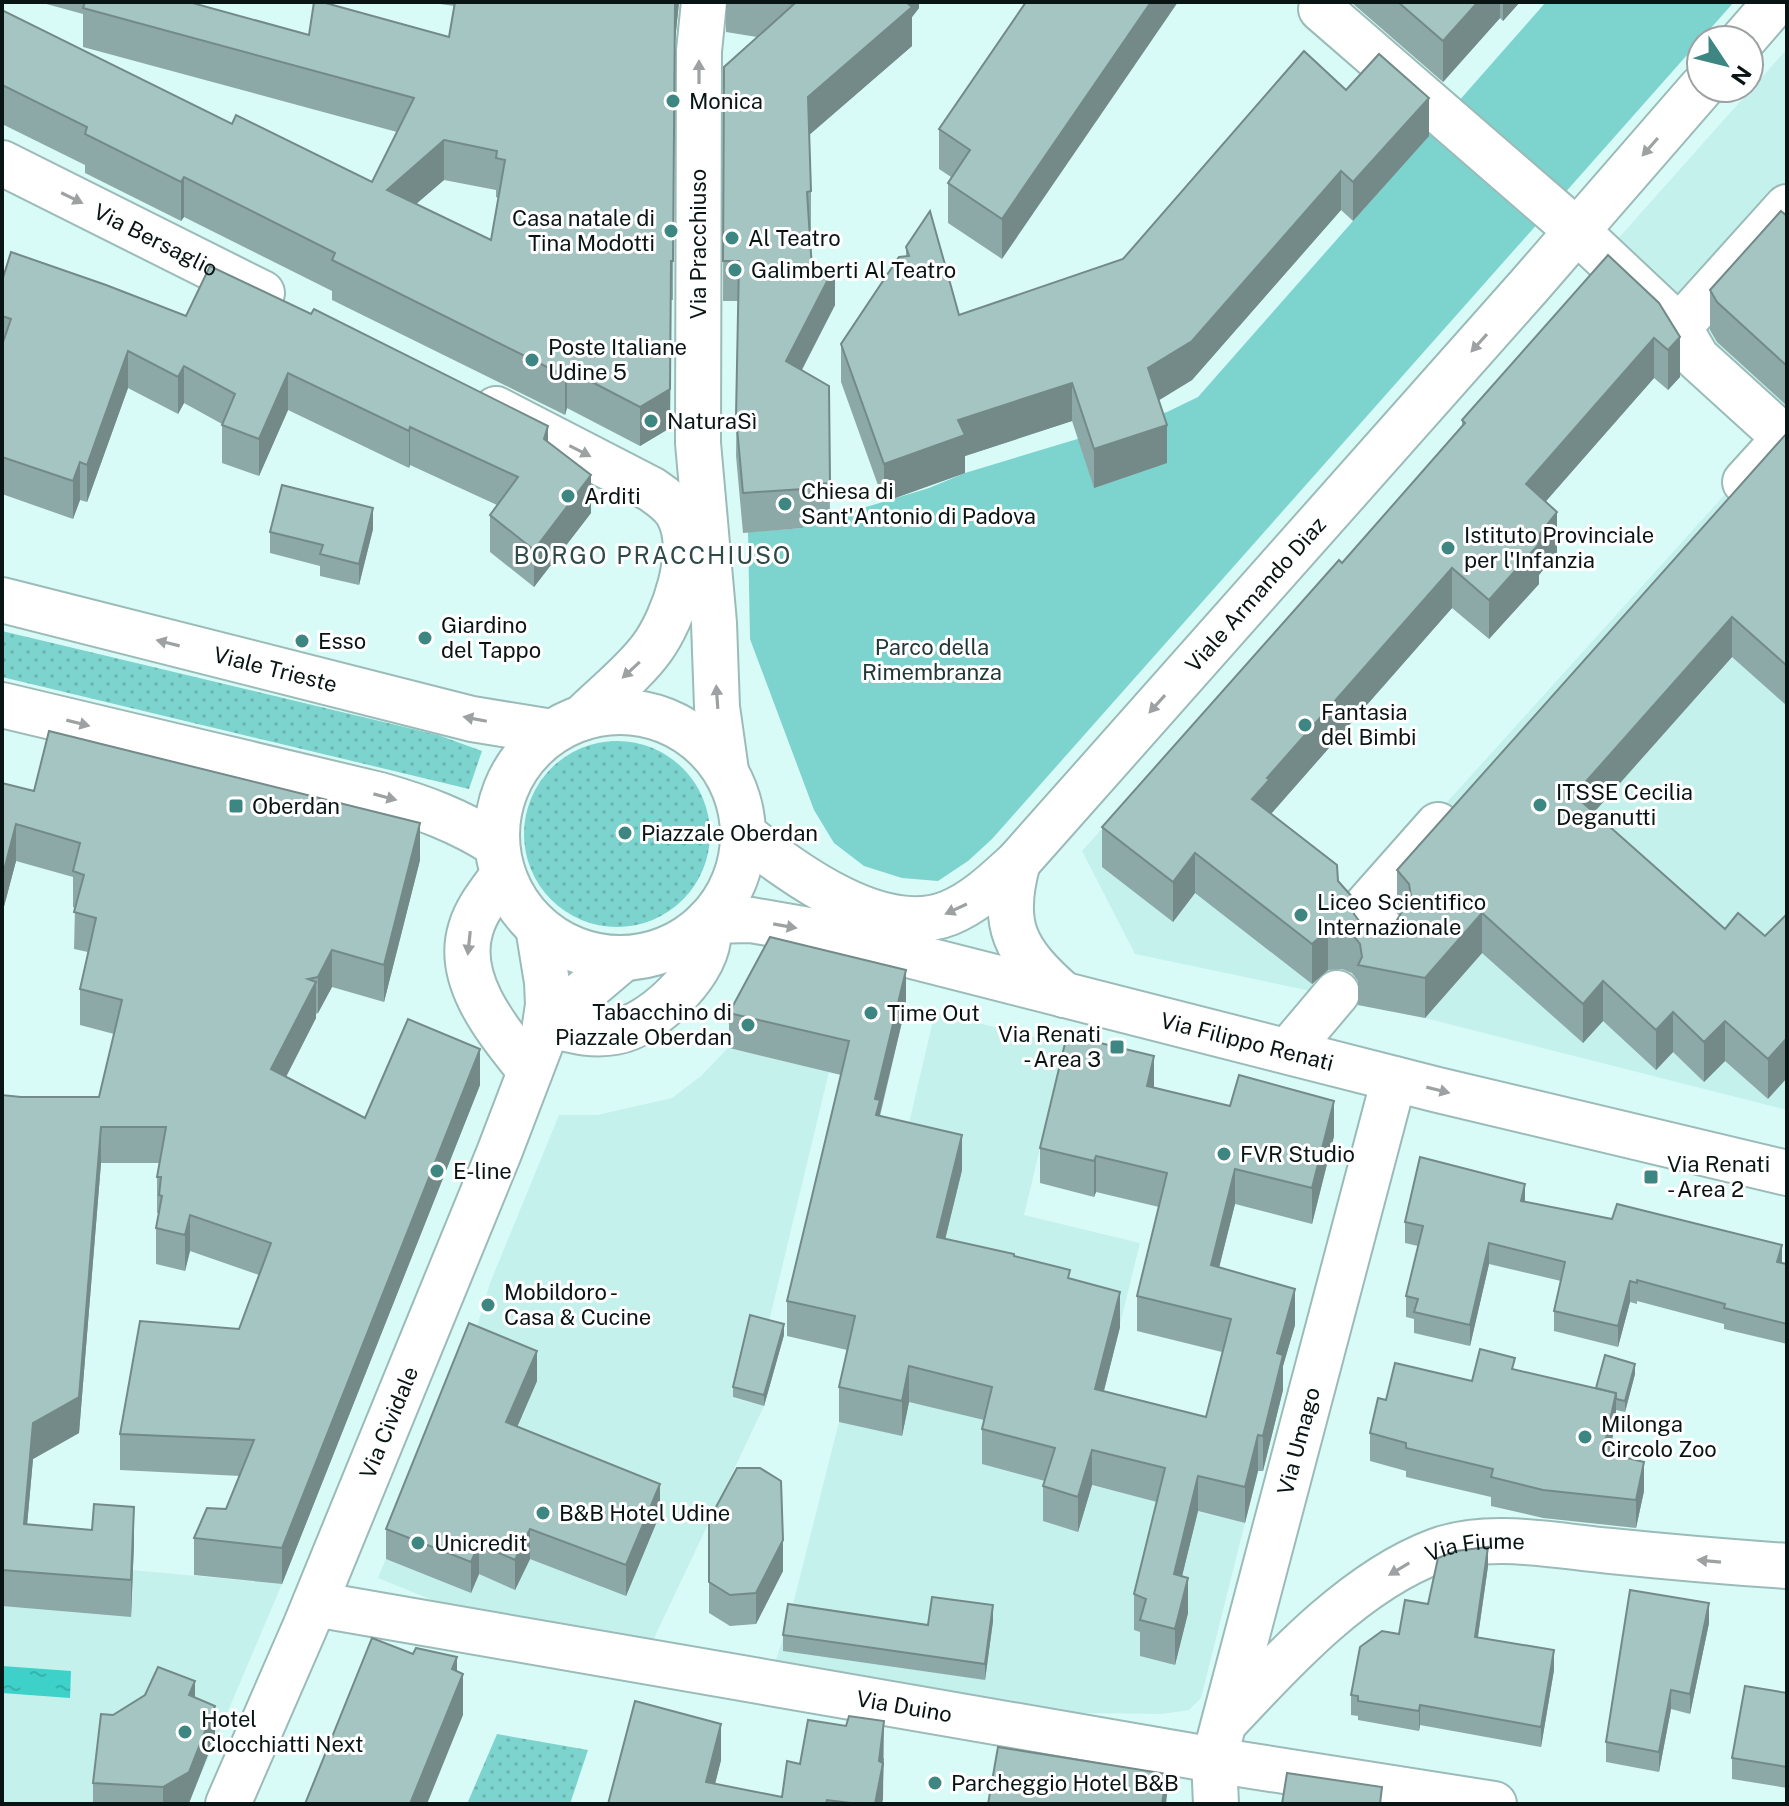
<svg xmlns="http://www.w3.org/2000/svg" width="1789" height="1806" viewBox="0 0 1789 1806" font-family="'Public Sans',sans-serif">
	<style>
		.built { fill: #c5f1ed }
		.grass { fill: url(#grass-dots) }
		.park { fill: #7dd3cd }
		.water { fill: url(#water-ripples) }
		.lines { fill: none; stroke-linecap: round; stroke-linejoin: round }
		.minor-casing { stroke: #9bbbb8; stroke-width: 48 }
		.major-casing { stroke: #9bbbb8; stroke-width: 48 }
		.minor { stroke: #fff; stroke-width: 44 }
		.major { stroke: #fff; stroke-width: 44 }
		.wall { fill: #8da9a7; fill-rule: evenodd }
		.shaded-wall { fill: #738a88 }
		.building { fill: #a4c5c2; stroke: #738a88; stroke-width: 2; fill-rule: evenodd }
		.oneway { fill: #9da1a1 }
		.poi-dot { fill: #3e8681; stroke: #fff; stroke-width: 3 }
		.labels { text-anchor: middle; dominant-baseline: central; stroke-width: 6; stroke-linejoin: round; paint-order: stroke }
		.poi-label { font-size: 22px; fill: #091514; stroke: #fff; text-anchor: start }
		.street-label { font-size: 22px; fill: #091514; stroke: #fff }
		.park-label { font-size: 22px; fill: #203836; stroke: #fff }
		.neighbourhood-label { font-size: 24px; letter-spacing: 2px; fill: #2e4b49; stroke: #fff }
	</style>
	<defs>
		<pattern id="grass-dots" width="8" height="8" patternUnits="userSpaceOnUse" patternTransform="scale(2)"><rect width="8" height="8" fill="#7dd3cd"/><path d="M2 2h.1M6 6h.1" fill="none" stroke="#6bb4af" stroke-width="1.8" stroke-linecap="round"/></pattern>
		<pattern id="water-ripples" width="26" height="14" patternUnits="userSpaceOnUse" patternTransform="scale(2)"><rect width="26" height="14" fill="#3ed1ca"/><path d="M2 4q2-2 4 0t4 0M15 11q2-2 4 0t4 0" fill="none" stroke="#35b3ad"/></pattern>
	</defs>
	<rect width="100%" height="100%" fill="#d9fbf8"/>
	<g class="built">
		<polygon points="1787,49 1787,1110 1425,1018 1351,1004 1325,994 1135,954 1082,851 1167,756 1356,903 1775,439 1591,269"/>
		<polygon points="935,1012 1065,1045 1024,1215 1140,1243 1081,1483 1245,1523 1201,1698 1189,1710 1162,1714 1077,1713 773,1669 789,1620 839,1422"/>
		<polygon points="728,1048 829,1072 767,1330 733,1398 764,1406 648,1651 469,1615 378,1578 469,1354 490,1283 559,1115 597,1115 672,1098 701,1076"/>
		<polygon points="2,1558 282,1584 189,1803 2,1804"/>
	</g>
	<g class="grass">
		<polygon points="2,631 438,735 482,751 469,789 2,677"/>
		<circle cx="617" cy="834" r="93"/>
		<polygon points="497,1734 588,1750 570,1804 467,1804"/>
	</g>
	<polygon class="park" points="1546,2 1734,2 992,839 968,861 938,881 902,878 864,866 834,843 814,810 750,639 748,532 803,528 802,524 830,522 830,518 929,488 965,473 1167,412 1198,397"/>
	<polygon class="water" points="2,1666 71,1671 70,1698 2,1693"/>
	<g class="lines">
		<defs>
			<g id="minor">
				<polyline points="704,2 699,51 698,443 714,623 717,707 726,771"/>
				<polyline points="1321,9 1577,231 1679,327 1787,207"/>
				<path id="s1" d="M 2,163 L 262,293"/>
				<polyline points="1679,327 1697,358 1785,438 1745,482"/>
				<path d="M 496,409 L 651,489 C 661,496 672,503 678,514 C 698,550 674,618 652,648 C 633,674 605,695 582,718"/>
				<path d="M 503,875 C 491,892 477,908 471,928 C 454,981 500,1033 530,1071"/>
				<polyline points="1377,945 1386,933 1361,912 1438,825"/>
				<path d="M 553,1026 C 574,1031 593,1036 615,1032 C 651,1026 703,977 708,940 C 709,934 708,927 708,921"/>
				<polyline points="1288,1051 1337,993"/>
				<path id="s2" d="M 315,1604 L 1214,1760 L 1494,1804"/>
				<path id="s3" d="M 1229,1718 C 1286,1657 1356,1581 1436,1551 C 1489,1531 1555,1546 1611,1551 C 1670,1557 1728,1562 1787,1566"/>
				<path id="s4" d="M 1216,1804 L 1214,1760 L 1394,1079"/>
			</g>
			<g id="major">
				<polyline points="1743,40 1776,2"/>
				<path id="s5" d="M 2,600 L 472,719 L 552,732"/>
				<path d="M 2,705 L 380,795 C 422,807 460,821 497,845"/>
				<circle cx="620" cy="835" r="123"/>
				<path id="s6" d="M 743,834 C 794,873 881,940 949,913 C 976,902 997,881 1018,862 L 1529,286 L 1701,88"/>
				<path d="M 1018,862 C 1000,926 1015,952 1064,995"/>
				<path id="s7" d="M 708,921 L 751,920 L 814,931 L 1438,1090 L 1787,1173"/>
				<polyline points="543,1038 579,996 624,958"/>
				<path id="s8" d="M 228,1804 L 305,1627 L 499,1153 L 543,1038 L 548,1005 L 547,982 L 538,927"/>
			</g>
		</defs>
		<use href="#minor" class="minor-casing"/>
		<use href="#major" class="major-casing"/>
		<use href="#minor" class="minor"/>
		<use href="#major" class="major"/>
	</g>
	<g class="wall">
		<path d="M 39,2 L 189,2 L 309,35 L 449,37 L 454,6 L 426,2 L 679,2 L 674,51 L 673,300 L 671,300 L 670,428 L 640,446 L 567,408 L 565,415 L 332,300 L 332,291 L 184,217 L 181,221 L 85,173 L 85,165 L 2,124 L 2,10 L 232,124 L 372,182 L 397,132 L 83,47 L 83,14 ZM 444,180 L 496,190 L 496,197 L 498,198 L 491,240 L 416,204 Z"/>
		<polygon points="726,2 919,2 919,8 912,17 912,46 809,135 811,191 811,230 809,231 812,269 835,305 802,370 829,386 830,522 803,524 803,528 743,533 736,456 738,301 723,301 724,67 757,37 726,32"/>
		<polygon points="1026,2 1002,259 948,223 948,183 951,177 939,169 939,129"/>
		<polygon points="1351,2 1520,2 1503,21 1500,18 1443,82"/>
		<polygon points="1346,90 1429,136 1353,221 1341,210 1192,380 1159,400 1167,463 1094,488 1072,421 965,456 965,473 884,502 841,382 841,344 906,256 906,247 959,315 1123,259"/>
		<polygon points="1787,216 1787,406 1717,342 1710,330 1710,290"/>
		<polygon points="2,281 186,316 548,443 591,513 534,587 490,552 490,515 497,505 410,465 409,468 288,410 259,476 222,463 222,424 184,403 178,414 128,388 87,502 80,500 73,519 2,494"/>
		<polygon points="1659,303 1680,377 1668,390 1654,378 1545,502 1557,552 1539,575 1539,584 1489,639 1452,608 1271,814 1338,881 1354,914 1363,926 1375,930 1386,928 1397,920 1401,914 1397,909 1397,870 1787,433 1786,705 1732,657 1593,812 1725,929 1765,936 1787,914 1768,1099 1725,1061 1704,1082 1673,1052 1656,1070 1603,1021 1583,1043 1482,953 1425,1018 1358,1005 1358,981 1352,973 1342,969 1328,970 1312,984 1195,893 1173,922 1102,867 1102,827 1342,563 1462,426 1462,420"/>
		<polygon points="373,529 359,585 320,576 320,566 270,553 270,532"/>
		<polygon points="2,783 34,791 420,860 384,1002 332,987 318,1013 316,1014 316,1018 286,1077 365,1118 480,1085 282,1584 194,1575 194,1538 226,1509 240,1476 120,1470 120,1434 239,1329 259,1275 190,1251 185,1271 156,1264 156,1228 159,1213 157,1213 157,1177 160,1163 101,1163 79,1433 33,1459 27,1524 134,1543 131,1617 2,1606 2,1095 21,1097 99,1097 114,1034 80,1025 80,989 88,952 74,949 75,908 73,907 73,877 16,861 2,914"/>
		<polygon points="906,1005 880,1116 962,1170 945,1239 1014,1257 1070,1279 1120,1327 1104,1391 1206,1417 1222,1352 1137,1331 1137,1296 1159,1207 1096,1192 1094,1197 1040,1183 1040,1148 1154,1087 1334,1136 1312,1224 1235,1204 1219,1267 1295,1325 1283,1366 1283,1390 1263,1471 1258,1471 1245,1523 1198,1511 1182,1576 1188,1613 1175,1665 1140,1656 1140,1632 1134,1630 1134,1594 1157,1502 1092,1485 1078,1532 1043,1521 1043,1486 1045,1481 982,1464 982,1429 984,1420 909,1402 902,1436 839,1422 839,1387 847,1350 787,1336 787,1301 841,1075 729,1048 729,1013"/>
		<polygon points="1525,1202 1787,1264 1787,1344 1724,1329 1724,1324 1637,1301 1637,1304 1630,1302 1618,1347 1554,1331 1554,1311 1561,1281 1489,1264 1470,1346 1414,1333 1414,1319 1406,1317 1406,1296 1418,1246 1405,1243 1405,1222"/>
		<polygon points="784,1335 764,1406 733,1397 733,1387"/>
		<polygon points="1515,1370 1596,1388 1635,1374 1625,1412 1616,1410 1616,1421 1609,1454 1644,1491 1636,1528 1543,1518 1491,1506 1491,1497 1406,1477 1406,1471 1370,1461 1370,1433 1386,1400 1472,1381"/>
		<polygon points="537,1381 517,1427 660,1514 626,1596 530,1559 515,1590 479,1574 471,1593 386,1559 386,1529"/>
		<polygon points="709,1520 783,1571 756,1624 730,1626 709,1613"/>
		<polygon points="1488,1566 1478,1637 1554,1670 1541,1747 1420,1725 1419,1731 1358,1720 1358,1716 1351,1715 1351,1695 1399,1634 1428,1604"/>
		<polygon points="993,1621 985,1680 783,1651 783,1635"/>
		<polygon points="1709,1623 1690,1714 1671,1709 1659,1772 1606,1762 1606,1742"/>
		<polygon points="1787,1693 1787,1788 1732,1779 1732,1758"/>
		<polygon points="195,1698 215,1737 189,1803 186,1804 93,1804 93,1783 113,1715"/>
		<polygon points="884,1758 882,1804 608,1804 721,1760 715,1784 782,1797 800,1764"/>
	</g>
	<g class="shaded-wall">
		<polygon points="675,2 679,2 674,51 673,300 674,12"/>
		<polygon points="898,2 919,2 919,8 912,17 912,46 808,136 808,97"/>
		<polygon points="1151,2 1178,2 1002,259 1002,219"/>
		<polygon points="1478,2 1500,2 1500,18 1443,82 1443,41"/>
		<polygon points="1503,2 1520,2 1503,21"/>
		<polygon points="1429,98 1429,136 1353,221 1353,182"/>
		<polygon points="444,140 444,180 387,229 387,190"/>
		<polygon points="1341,171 1341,210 1192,380 1148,407 1148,368"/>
		<polygon points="184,177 184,217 181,221 181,182"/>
		<polygon points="671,261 670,428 640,446 640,407"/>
		<polygon points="835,266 835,305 786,400 786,361"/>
		<polygon points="1680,337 1680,377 1668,390 1668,350"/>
		<polygon points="1654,338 1654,378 1526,524 1526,484"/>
		<polygon points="128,351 128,388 87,502 87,465"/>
		<polygon points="184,366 184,403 178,414 178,377"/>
		<polygon points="567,369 567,408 565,415 565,376"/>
		<polygon points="288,373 288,410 259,476 259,439"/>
		<polygon points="1072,383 1072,421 965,456 965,473 884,502 884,464 958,420"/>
		<polygon points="1167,425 1167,463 1094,488 1094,449"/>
		<polygon points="548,426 548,463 544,439"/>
		<polygon points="410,427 410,465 409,468 409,431"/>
		<polygon points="80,462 80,500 73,519 73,481"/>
		<polygon points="591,475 591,513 534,587 534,550"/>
		<polygon points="373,508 373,529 359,585 359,564"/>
		<polygon points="1557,512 1557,552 1539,575 1539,584 1489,639 1489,600"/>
		<polygon points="1452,568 1452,608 1270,815 1252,799 1267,778"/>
		<polygon points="1732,617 1732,657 1574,835 1574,795"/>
		<polygon points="1787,663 1787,703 1786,705 1786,665"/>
		<polygon points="420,823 420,860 384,1002 384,965"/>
		<polygon points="16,824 16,861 2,914 2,878"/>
		<polygon points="1195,853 1195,893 1173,922 1173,882"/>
		<polygon points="1482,913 1482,953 1425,1018 1425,978"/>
		<polygon points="1328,930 1328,970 1312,984 1312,944"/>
		<polygon points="332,950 332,987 318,1013 318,977"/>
		<polygon points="906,970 906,1005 880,1113 880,1136 876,1151 875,1099"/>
		<polygon points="1603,981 1603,1021 1583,1043 1583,1004"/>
		<polygon points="316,982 316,1018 271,1106 271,1069"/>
		<polygon points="1673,1012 1673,1052 1656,1070 1656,1030"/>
		<polygon points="1725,1021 1725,1061 1704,1082 1704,1042"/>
		<polygon points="1787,1038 1787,1078 1768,1099 1768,1059"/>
		<polygon points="480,1049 480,1085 282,1584 282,1548"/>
		<polygon points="1154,1056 1154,1092 1147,1086"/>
		<polygon points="1334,1101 1334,1136 1312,1224 1312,1188"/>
		<polygon points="101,1127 101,1163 79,1433 33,1459 24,1560 24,1524 33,1423"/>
		<polygon points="962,1135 962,1170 937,1273 937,1237"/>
		<polygon points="1096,1156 1096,1192 1094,1197 1094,1161"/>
		<polygon points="1235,1169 1235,1204 1211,1300 1211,1265"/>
		<polygon points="1525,1184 1525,1205 1521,1201"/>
		<polygon points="190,1215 190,1251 185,1271 185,1235"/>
		<polygon points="1489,1243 1489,1264 1470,1346 1470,1325"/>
		<polygon points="1782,1245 1782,1266 1777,1262"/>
		<polygon points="1630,1281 1630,1302 1618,1347 1618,1326"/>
		<polygon points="1295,1289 1295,1325 1283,1366 1283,1390 1263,1471 1263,1436 1277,1353"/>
		<polygon points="1120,1292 1120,1327 1095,1425 1095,1389"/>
		<polygon points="784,1324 784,1335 764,1406 764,1395"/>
		<polygon points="537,1351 537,1381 506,1453 506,1422"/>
		<polygon points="1635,1364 1635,1374 1625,1412 1625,1401"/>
		<polygon points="909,1366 909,1402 902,1436 902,1401"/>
		<polygon points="1616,1393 1616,1421 1603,1481 1603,1452"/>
		<polygon points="1258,1435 1258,1471 1245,1523 1245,1487"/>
		<polygon points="1092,1450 1092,1485 1078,1532 1078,1497"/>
		<polygon points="1644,1462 1644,1491 1636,1528 1636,1500"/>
		<polygon points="1198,1476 1198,1511 1174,1609 1174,1574"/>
		<polygon points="660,1484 660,1514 626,1596 626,1565"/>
		<polygon points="134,1507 134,1543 131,1617 131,1580"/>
		<polygon points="530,1529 530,1559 515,1590 515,1560"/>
		<polygon points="783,1540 783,1571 756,1624 756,1593"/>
		<polygon points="479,1544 479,1574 471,1593 471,1562"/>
		<polygon points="1488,1547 1488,1566 1475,1656 1475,1637"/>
		<polygon points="1188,1578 1188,1613 1175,1665 1175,1629"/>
		<polygon points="1709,1603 1709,1623 1690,1714 1690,1694"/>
		<polygon points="993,1605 993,1621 985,1680 985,1664"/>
		<polygon points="1554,1650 1554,1670 1541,1747 1541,1727"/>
		<polygon points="457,1657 457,1688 463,1674 463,1715 427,1804 410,1804 452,1669"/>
		<polygon points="195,1681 195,1712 189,1695"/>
		<polygon points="1671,1690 1671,1709 1659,1772 1659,1752"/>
		<polygon points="1420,1705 1420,1725 1419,1731 1419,1711"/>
		<polygon points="215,1706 215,1737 189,1803 186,1804 163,1804 163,1787"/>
		<polygon points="884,1721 883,1799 882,1804 875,1804 879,1761"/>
		<polygon points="721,1724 721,1760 710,1804 706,1782"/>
		<polygon points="1167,1774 1167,1795 1166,1804 1162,1804"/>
	</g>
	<g class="building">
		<path d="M 85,2 L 189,2 L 309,35 L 314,2 L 322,2 L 449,37 L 455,2 L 675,2 L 673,261 L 671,261 L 670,389 L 640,407 L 567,369 L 565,376 L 332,260 L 335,253 L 184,177 L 181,182 L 85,134 L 87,127 L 2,85 L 2,10 L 232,124 L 236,115 L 372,182 L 414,98 L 83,8 ZM 444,140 L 497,151 L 496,158 L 505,160 L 491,240 L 387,190 Z"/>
		<polygon points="784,2 906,2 912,7 808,97 811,191 807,192 812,269 835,266 786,361 829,386 830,483 802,485 803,489 743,493 736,417 739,261 723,261 724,67 794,4"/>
		<polygon points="1026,2 1151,2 1002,219 948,183 970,150 939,129"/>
		<polygon points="1398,2 1478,2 1443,41"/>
		<polygon points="1304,51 1346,90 1379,54 1429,98 1353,182 1341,171 1192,341 1148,368 1167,425 1094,449 1072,383 958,420 965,435 884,464 841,344 899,257 909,256 906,247 930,211 959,315 1123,259"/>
		<polygon points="1781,211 1787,216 1787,366 1717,302 1710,290"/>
		<polygon points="11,252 106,285 186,316 210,266 311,314 314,309 548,426 544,439 591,475 534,550 490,515 518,477 410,427 409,431 288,373 259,439 222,425 235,394 184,366 178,377 128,351 87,465 80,462 73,481 2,457 2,345 11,319 2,316 2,281"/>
		<polygon points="1608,255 1659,303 1680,337 1668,350 1654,338 1526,484 1557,512 1535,540 1539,544 1489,600 1452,568 1267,778 1270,779 1252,799 1337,865 1338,881 1354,899 1354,914 1363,926 1375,930 1386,928 1397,920 1411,896 1409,884 1397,870 1787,433 1787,663 1786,665 1732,617 1574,795 1725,929 1738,913 1765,936 1787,914 1787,1038 1768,1059 1725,1021 1704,1042 1673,1012 1656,1030 1603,981 1583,1004 1482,913 1425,978 1358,965 1362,957 1360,944 1352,934 1342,929 1328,930 1312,944 1195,853 1173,882 1102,827 1339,560 1342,563 1465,423 1462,420"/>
		<polygon points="282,485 373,508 359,564 320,554 323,545 270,532"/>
		<polygon points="49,731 420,823 384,965 332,950 318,977 308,979 316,982 271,1069 365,1118 408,1019 480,1049 282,1548 194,1538 207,1508 226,1509 254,1440 120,1434 140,1321 239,1329 271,1243 190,1215 185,1235 156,1228 162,1196 159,1195 161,1177 157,1177 166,1127 101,1127 79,1397 33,1423 24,1524 92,1530 94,1504 134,1507 131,1580 2,1570 2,1095 21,1097 99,1097 122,1000 80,989 96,918 74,912 84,875 73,871 80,843 16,824 2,878 2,783 34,791"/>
		<polygon points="770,937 906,970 875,1099 880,1100 876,1115 962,1135 937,1237 1014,1254 1014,1256 1070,1270 1068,1278 1120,1292 1095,1389 1206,1417 1231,1319 1137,1296 1167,1173 1096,1156 1094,1161 1040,1148 1067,1035 1154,1056 1147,1086 1230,1106 1239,1075 1334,1101 1312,1188 1235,1169 1211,1265 1295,1289 1277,1353 1283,1355 1263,1436 1258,1435 1245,1487 1198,1476 1174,1574 1188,1578 1175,1629 1140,1620 1146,1599 1134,1594 1165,1468 1092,1450 1078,1497 1043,1486 1055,1448 982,1429 992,1387 909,1366 902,1401 839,1387 855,1316 787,1301 849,1041 729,1013"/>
		<polygon points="1420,1157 1525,1184 1521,1201 1612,1219 1617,1204 1782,1245 1777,1262 1787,1264 1787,1324 1724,1308 1725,1304 1637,1280 1637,1283 1630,1281 1618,1326 1554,1311 1565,1262 1489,1243 1470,1325 1414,1312 1418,1299 1406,1296 1423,1226 1405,1222"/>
		<polygon points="750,1315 784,1324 764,1395 733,1387"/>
		<polygon points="469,1323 537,1351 506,1422 660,1484 626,1565 530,1529 515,1560 479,1544 471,1562 386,1529"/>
		<polygon points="1480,1349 1515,1358 1512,1369 1616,1393 1603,1452 1644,1462 1636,1500 1543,1490 1491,1477 1493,1469 1406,1448 1406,1443 1370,1433 1378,1398 1386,1400 1395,1363 1472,1381"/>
		<polygon points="1605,1355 1635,1364 1625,1401 1616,1399 1616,1393 1596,1388"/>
		<polygon points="737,1468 760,1468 781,1481 783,1540 756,1593 730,1595 709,1582 709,1520"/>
		<polygon points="1488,1547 1475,1637 1554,1650 1541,1727 1420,1705 1419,1711 1358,1701 1358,1696 1351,1695 1360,1647 1382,1631 1399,1634 1405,1600 1428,1604 1438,1558 1456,1551"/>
		<polygon points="1630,1590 1709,1603 1690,1694 1671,1690 1659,1752 1606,1742"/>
		<polygon points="932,1597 993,1605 985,1664 783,1635 788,1604 928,1625"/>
		<polygon points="372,1638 413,1654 416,1648 457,1657 452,1669 463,1674 410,1804 305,1804"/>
		<polygon points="158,1667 195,1681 189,1695 215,1706 189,1772 163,1787 93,1783 101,1714 113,1715 145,1695"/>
		<polygon points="1745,1686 1787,1693 1787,1767 1732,1758"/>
		<polygon points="635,1701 721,1724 706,1782 782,1797 787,1761 800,1764 808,1720 846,1726 849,1716 884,1721 879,1761 883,1763 875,1804 859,1804 827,1800 826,1804 608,1804"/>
		<polygon points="998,1747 1167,1774 1162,1804 988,1804"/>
		<polygon points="1287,1773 1382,1787 1380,1804 1282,1804"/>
	</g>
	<defs><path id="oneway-solid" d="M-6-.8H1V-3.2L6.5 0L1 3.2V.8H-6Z" transform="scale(2)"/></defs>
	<g class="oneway">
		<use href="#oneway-solid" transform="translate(699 72) rotate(-90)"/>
		<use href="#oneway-solid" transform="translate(1650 147) rotate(131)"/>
		<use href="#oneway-solid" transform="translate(72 198) rotate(26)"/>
		<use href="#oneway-solid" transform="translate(1479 343) rotate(132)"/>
		<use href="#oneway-solid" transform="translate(580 451) rotate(27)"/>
		<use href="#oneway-solid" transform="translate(168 643) rotate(-166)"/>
		<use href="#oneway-solid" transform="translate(631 670) rotate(137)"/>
		<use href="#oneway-solid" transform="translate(717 697) rotate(-94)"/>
		<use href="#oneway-solid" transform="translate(1157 704) rotate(132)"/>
		<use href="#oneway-solid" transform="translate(475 719) rotate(-169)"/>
		<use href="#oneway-solid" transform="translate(78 723) rotate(14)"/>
		<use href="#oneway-solid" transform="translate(385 797) rotate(15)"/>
		<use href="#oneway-solid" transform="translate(956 909) rotate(155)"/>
		<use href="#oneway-solid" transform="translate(785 926) rotate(10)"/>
		<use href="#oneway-solid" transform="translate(469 943) rotate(96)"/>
		<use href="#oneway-solid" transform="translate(1438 1090) rotate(14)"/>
		<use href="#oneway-solid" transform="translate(1709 1561) rotate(-175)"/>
		<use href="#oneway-solid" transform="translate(1399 1569) rotate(149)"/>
	</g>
	<g class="poi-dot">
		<circle cx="673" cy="101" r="8"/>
		<circle cx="671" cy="231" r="8"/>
		<circle cx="732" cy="238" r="8"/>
		<circle cx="735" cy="270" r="8"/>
		<circle cx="532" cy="360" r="8"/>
		<circle cx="651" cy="421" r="8"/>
		<circle cx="568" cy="496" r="8"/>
		<circle cx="785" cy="504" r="8"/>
		<circle cx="1448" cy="548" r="8"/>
		<circle cx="425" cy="638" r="8"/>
		<circle cx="302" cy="641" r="8"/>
		<circle cx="1305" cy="725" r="8"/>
		<circle cx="1540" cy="805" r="8"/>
		<rect x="228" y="798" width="16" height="16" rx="4"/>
		<circle cx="625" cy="833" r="8"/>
		<circle cx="1301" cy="915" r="8"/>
		<circle cx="871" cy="1013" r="8"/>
		<circle cx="748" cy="1025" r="8"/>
		<rect x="1109" y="1039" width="16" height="16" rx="4"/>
		<circle cx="1224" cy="1154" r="8"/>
		<circle cx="437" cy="1171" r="8"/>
		<rect x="1643" y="1169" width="16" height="16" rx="4"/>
		<circle cx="488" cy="1305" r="8"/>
		<circle cx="1585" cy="1437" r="8"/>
		<circle cx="543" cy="1513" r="8"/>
		<circle cx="418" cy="1543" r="8"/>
		<circle cx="185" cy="1732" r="8"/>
		<circle cx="935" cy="1783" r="8"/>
	</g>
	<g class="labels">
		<g class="poi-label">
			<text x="689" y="101">Monica</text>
			<text x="655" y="218" text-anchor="end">Casa natale di<tspan x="655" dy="25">Tina Modotti</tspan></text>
			<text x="748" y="238">Al Teatro</text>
			<text x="751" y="270">Galimberti Al Teatro</text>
			<text x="548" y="347">Poste Italiane<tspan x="548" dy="25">Udine 5</tspan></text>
			<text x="667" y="421">NaturaSì</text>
			<text x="801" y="491">Chiesa di<tspan x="801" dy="25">Sant'Antonio di Padova</tspan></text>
			<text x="584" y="496">Arditi</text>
			<text x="1464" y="535">Istituto Provinciale<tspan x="1464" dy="25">per l'Infanzia</tspan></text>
			<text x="441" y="625">Giardino<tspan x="441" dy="25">del Tappo</tspan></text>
			<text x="318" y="641">Esso</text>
			<text x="1321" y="712">Fantasia<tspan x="1321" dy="25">del Bimbi</tspan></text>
			<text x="1556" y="792">ITSSE Cecilia<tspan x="1556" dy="25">Deganutti</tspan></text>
			<text x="252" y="806">Oberdan</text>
			<text x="641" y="833">Piazzale Oberdan</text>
			<text x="1317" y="902">Liceo Scientifico<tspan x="1317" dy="25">Internazionale</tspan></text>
			<text x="732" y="1012" text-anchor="end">Tabacchino di<tspan x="732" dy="25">Piazzale Oberdan</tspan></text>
			<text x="887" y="1013">Time Out</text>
			<text x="1101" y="1034" text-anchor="end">Via Renati<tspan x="1101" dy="25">- Area 3</tspan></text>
			<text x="1240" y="1154">FVR Studio</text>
			<text x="1667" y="1164">Via Renati<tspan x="1667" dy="25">- Area 2</tspan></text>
			<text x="453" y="1171">E-line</text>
			<text x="504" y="1292">Mobildoro -<tspan x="504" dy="25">Casa &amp; Cucine</tspan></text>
			<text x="1601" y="1424">Milonga<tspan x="1601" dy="25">Circolo Zoo</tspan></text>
			<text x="559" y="1513">B&amp;B Hotel Udine</text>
			<text x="434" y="1543">Unicredit</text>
			<text x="201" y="1719">Hotel<tspan x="201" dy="25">Clocchiatti Next</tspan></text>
			<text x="951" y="1783">Parcheggio Hotel B&amp;B</text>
		</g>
		<g class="street-label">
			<text stroke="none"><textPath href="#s1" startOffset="172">Via Bersaglio</textPath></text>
			<text transform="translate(698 244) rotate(-90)">Via Pracchiuso</text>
			<text stroke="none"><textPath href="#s6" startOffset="674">Viale Armando Diaz</textPath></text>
			<text stroke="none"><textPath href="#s5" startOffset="282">Viale Trieste</textPath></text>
			<text stroke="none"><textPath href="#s7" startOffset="554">Via Filippo Renati</textPath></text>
			<text stroke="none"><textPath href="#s8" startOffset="414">Via Cividale</textPath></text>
			<text stroke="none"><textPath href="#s4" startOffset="374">Via Umago</textPath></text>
			<text stroke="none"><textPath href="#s3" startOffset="308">Via Fiume</textPath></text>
			<text stroke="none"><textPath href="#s2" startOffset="598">Via Duino</textPath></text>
		</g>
		<g class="park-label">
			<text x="932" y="647">Parco della<tspan x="932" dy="25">Rimembranza</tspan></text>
		</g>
		<g class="neighbourhood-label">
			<text x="653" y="555">BORGO PRACCHIUSO</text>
		</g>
	</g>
	<rect width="1789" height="1806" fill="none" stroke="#091514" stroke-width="8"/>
	<g transform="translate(1725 64) rotate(125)"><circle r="38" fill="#ffffff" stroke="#9da1a1" stroke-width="2"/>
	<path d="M0-6L14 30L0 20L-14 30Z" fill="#3e8681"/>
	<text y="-12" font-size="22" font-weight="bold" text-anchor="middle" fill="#091514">N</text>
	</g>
</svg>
